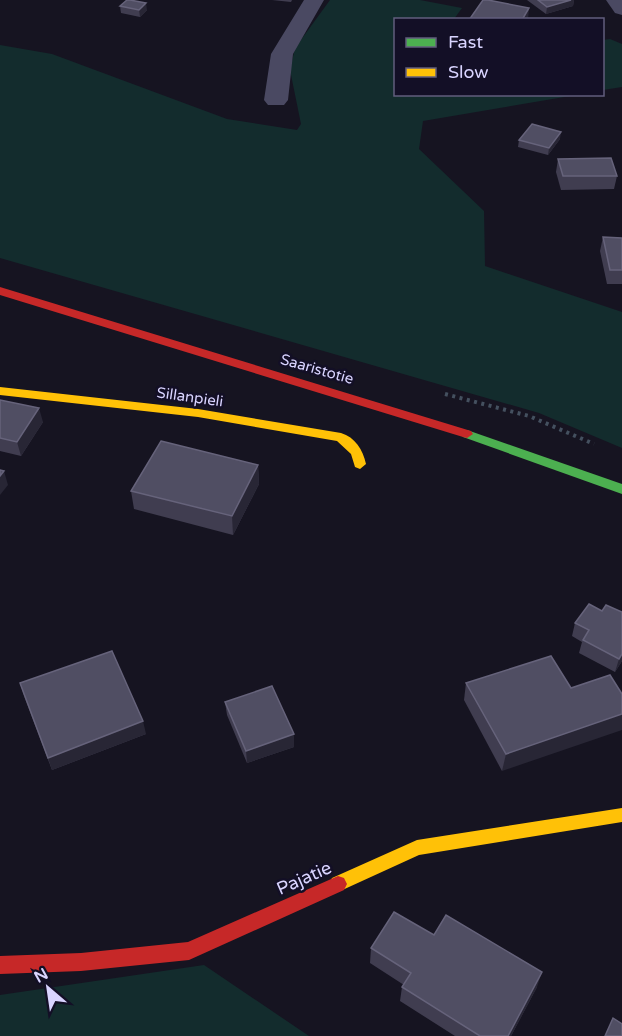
<svg xmlns="http://www.w3.org/2000/svg" width="622" height="1036" viewBox="0 0 622 1036" font-family="'Varela Round',sans-serif">
	<style>
		.green { fill: #132c2d }
		.lines { fill: none; stroke-linecap: round; stroke-linejoin: round }
		.path { stroke: #44505f; stroke-width: 4; stroke-dasharray: 3 4.5; stroke-linecap: butt }
		.street { fill: #4a4962; fill-rule: evenodd }
		.fast { fill: #4caf50; fill-rule: evenodd }
		.slow { fill: #ffc107; fill-rule: evenodd }
		.jam { fill: #c62828; fill-rule: evenodd }
		.wall { fill: #403d50 }
		.shaded-wall { fill: #282635 }
		.building { fill: #504e63; stroke: #66637b; stroke-width: 1.5 }
		.labels { text-anchor: middle; dominant-baseline: central; stroke-width: 5; stroke-linejoin: round; paint-order: stroke }
		.street-label { font-size: 15px; fill: #d9d4ff; stroke: #130f26 }
		.near-street-label { font-size: 18px; fill: #d9d4ff; stroke: #130f26 }
	</style>
	<rect width="100%" height="100%" fill="#161421"/>
	<g class="green">
		<polygon points="330,0 420,0 462,8 454,19 396,20 396,94 576,95 423,121 419,149 484,211 485,266 622,312 622,448 539,413 0,258 0,45 52,54 227,119 297,130 301,124 290,70 295,48"/>
		<polygon points="610,39 622,44 622,87 603,90 603,40"/>
		<polygon points="204,965 309,1036 0,1036 0,995"/>
	</g>
	<g class="lines">
		<polyline class="path" points="445,394 529,416 594,444"/>
		<g class="street">
			<polygon points="304,0 324,0 293,54 288,100 284,105 268,105 264,100 271,54"/>
			<polygon points="606,0 622,0 622,15 615,13"/>
		</g>
		<polygon class="fast" points="467,430 622,484 622,494 463,437 461,434"/>
		<g class="slow">
			<path d="M 0,387 L 198,409 L 341,433 C 355,437 363,450 366,464 L 360,469 L 355,467 L 351,454 L 337,441 L 198,417 L 0,395 Z"/>
			<polygon points="622,808 622,822 419,855 338,892 332,890 329,884 332,878 417,840"/>
		</g>
		<g class="jam">
			<polygon points="0,287 471,431 473,434 467,438 463,437 0,295"/>
			<polygon points="338,876 344,878 347,884 344,890 189,960 81,971 0,974 0,956 81,953 188,942"/>
		</g>
	</g>
	<g class="wall">
		<polygon points="272,0 292,0 291,2"/>
		<polygon points="527,0 574,0 573,6 546,14"/>
		<polygon points="120,6 147,10 140,17 121,13"/>
		<polygon points="560,139 548,155 518,147 519,140"/>
		<polygon points="558,159 617,176 614,189 561,190 556,172"/>
		<polygon points="603,237 622,238 622,284 607,284 600,251"/>
		<polygon points="0,400 43,422 21,456 0,451"/>
		<polygon points="258,465 259,484 233,535 134,509 131,491"/>
		<polygon points="602,611 622,612 622,661 615,672 579,653 582,642 572,636 575,623"/>
		<polygon points="20,683 146,734 52,770 24,696"/>
		<polygon points="466,683 571,688 502,771 464,700"/>
		<polygon points="225,702 294,734 294,747 247,763 227,715"/>
		<polygon points="371,948 537,987 511,1036 455,1036 400,1001 402,987 404,985 370,963"/>
	</g>
	<g class="shaded-wall">
		<polygon points="571,0 574,0 573,6 546,14 547,7"/>
		<polygon points="146,3 147,10 140,17 139,10"/>
		<polygon points="529,8 528,20 522,20"/>
		<polygon points="561,132 560,139 548,155 549,148"/>
		<polygon points="39,408 43,422 21,456 17,442"/>
		<polygon points="258,465 259,484 233,535 232,516"/>
		<polygon points="4,471 8,485 0,495 0,476"/>
		<polygon points="622,654 622,661 615,672 619,659"/>
		<polygon points="622,714 622,730 502,771 506,754"/>
		<polygon points="143,721 146,734 52,770 48,758"/>
		<polygon points="294,734 294,747 247,763 246,751"/>
		<polygon points="542,972 537,987 511,1036 508,1036"/>
	</g>
	<g class="building">
		<polygon points="127,0 130,0 146,3 139,10 120,6"/>
		<polygon points="483,0 488,0 529,8 522,20 469,20"/>
		<polygon points="538,0 571,0 547,7"/>
		<polygon points="532,124 561,132 549,148 519,140"/>
		<polygon points="611,158 617,176 563,176 558,159"/>
		<polygon points="603,237 622,238 622,270 610,270"/>
		<polygon points="0,400 39,408 17,442 0,438"/>
		<polygon points="161,441 258,465 232,516 131,491"/>
		<polygon points="0,470 4,471 0,476"/>
		<polygon points="589,604 602,611 606,605 622,612 622,654 619,659 583,640 589,630 575,623"/>
		<polygon points="112,651 143,721 48,758 20,683"/>
		<polygon points="551,656 571,688 610,675 622,694 622,714 506,754 466,683"/>
		<polygon points="272,686 294,734 246,751 225,702"/>
		<polygon points="394,912 434,935 446,915 542,972 508,1036 480,1036 402,987 411,973 371,948"/>
		<polygon points="613,1018 622,1024 622,1036 605,1036"/>
	</g>
	<g class="labels">
		<g class="street-label">
			<text transform="translate(317 369) rotate(16)">Saaristotie</text>
			<text transform="translate(190 397) rotate(8)">Sillanpieli</text>
		</g>
		<g class="near-street-label">
			<text transform="translate(304 878) rotate(-24)">Pajatie</text>
		</g>
	</g>
	<rect x="394" y="18" width="210" height="78" fill="#130f26" stroke="#625e7d" stroke-width="1.5"/>
	<rect x="406" y="38" width="30" height="9" fill="#4caf50" stroke="#625e7d" stroke-width="1.5"/>
	<text x="448" y="48" font-size="18" fill="#d9d4ff">Fast</text>
	<rect x="406" y="68" width="30" height="9" fill="#ffc107" stroke="#625e7d" stroke-width="1.5"/>
	<text x="448" y="78" font-size="18" fill="#d9d4ff">Slow</text>
	<g transform="translate(48 988) rotate(331)" stroke="#130f26" stroke-width="4.5" paint-order="stroke">
	<path d="M0-4.5L10 22L0 15L-10 22Z" fill="#d9d4ff"/>
	<text y="-9" font-size="16" font-weight="bold" text-anchor="middle" fill="#d9d4ff">N</text>
	</g>
</svg>
